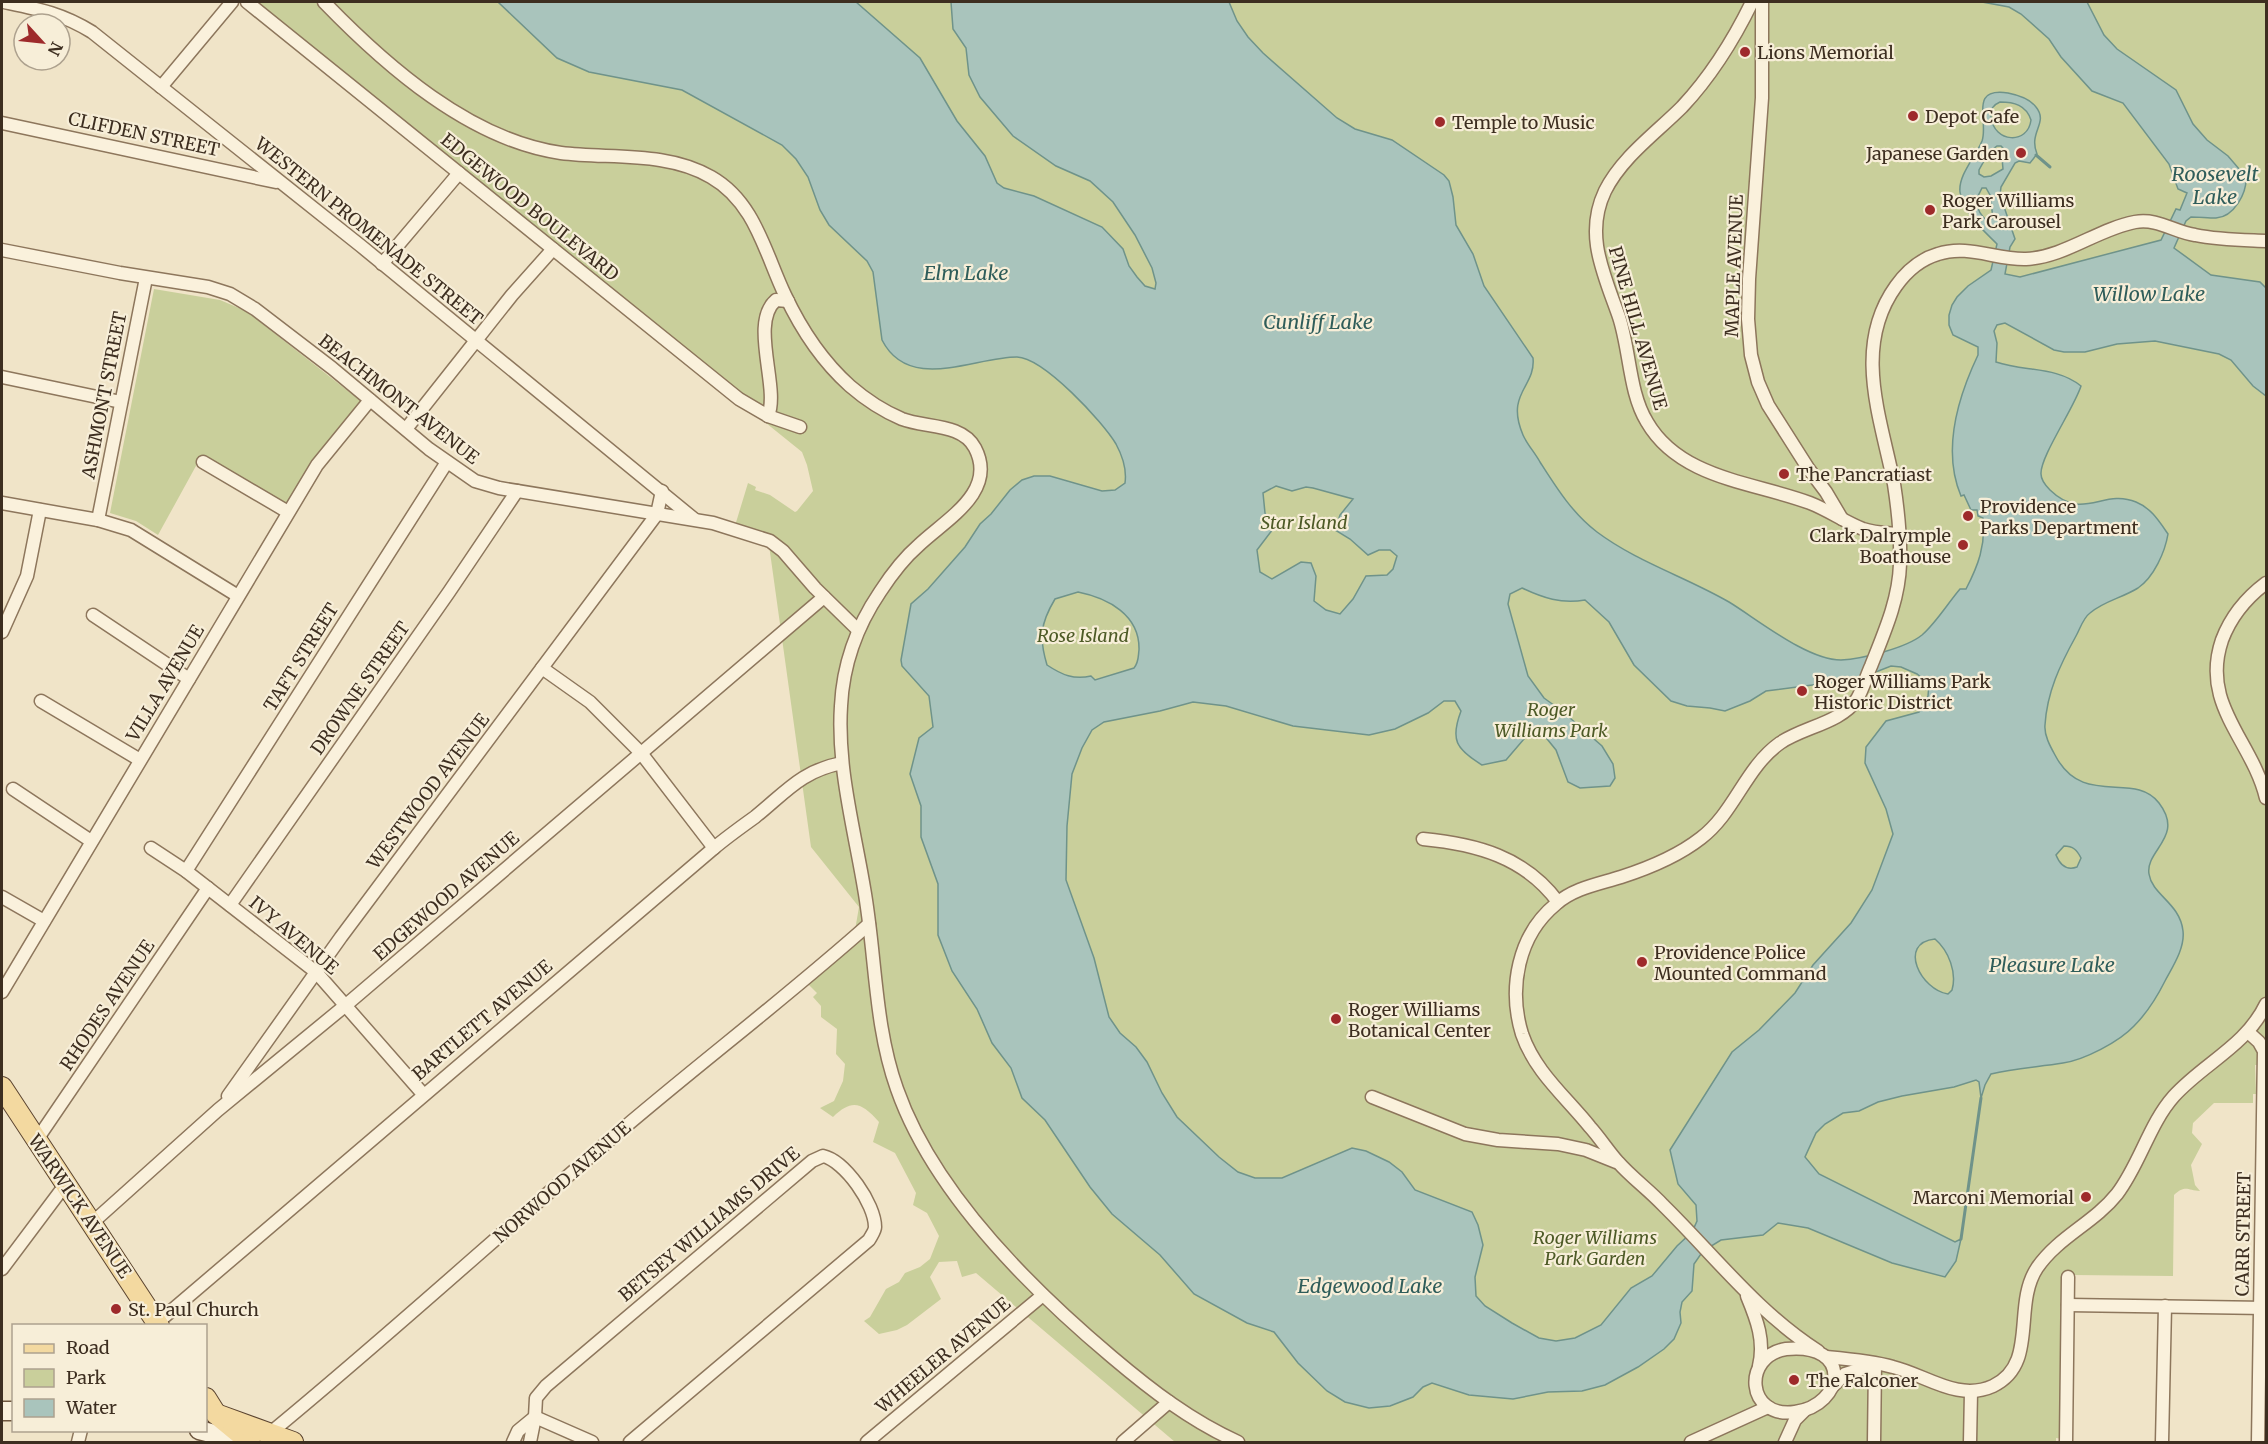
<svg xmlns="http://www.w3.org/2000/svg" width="2268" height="1444" viewBox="0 0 2268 1444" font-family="Merriweather,serif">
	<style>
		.green { fill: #c9cf9b }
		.water { fill: #a9c4bc; stroke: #6f938a; stroke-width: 1.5; fill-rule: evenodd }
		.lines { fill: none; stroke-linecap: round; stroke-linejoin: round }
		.stream { stroke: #6f938a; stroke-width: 3 }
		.minor-casing { stroke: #8d765c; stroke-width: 15 }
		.secondary-casing { stroke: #6f573f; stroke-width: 21 }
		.primary-casing { stroke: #5b4430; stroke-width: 22 }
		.minor { stroke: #faf1dc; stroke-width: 12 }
		.secondary { stroke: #faf1dc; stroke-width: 18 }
		.primary { stroke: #f3d9a0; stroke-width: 20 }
		.poi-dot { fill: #9e2a2b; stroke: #f7eed8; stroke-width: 2 }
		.labels { text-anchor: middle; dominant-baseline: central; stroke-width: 4.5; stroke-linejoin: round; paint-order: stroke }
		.poi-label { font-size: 18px; fill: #3d2e20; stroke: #f7eed8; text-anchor: start }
		.street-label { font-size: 18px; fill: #3d2e20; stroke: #f7eed8 }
		.park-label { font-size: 18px; font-style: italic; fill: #4d5a26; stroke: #f7eed8 }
		.water-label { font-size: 20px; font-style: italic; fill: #2f5d5a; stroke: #f7eed8 }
	</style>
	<rect width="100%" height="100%" fill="#f0e4c8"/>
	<g class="green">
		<path d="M 244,2 L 2266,2 L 2266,1065 L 2255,1065 L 2256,1094 L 2253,1094 L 2253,1103 L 2214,1103 L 2193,1123 L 2192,1133 L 2202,1144 L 2191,1165 L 2195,1185 L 2200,1191 C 2188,1191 2186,1184 2174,1195 L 2173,1276 L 2073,1275 L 2062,1439 L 2056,1438 L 2056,1442 L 1175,1442 L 976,1273 L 962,1277 L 957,1261 L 939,1262 L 930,1277 L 941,1299 L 907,1325 L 897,1330 L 879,1334 L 864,1321 L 870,1317 L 886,1289 L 899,1282 L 905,1273 L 920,1267 L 930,1259 L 939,1236 L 927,1213 L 913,1205 L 916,1193 L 895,1153 L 873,1142 L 879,1122 C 861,1102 852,1099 833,1117 L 820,1108 L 834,1101 L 843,1081 L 845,1064 L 836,1054 L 837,1029 L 821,1017 L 821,1006 L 813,997 L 817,993 L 803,979 L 854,936 L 859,907 L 811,847 L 769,545 L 734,529 L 748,483 L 756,487 L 755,490 L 770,495 L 795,512 L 797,511 L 813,491 L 807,465 L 802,452 Z"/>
		<polygon points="154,289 220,300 246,311 362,402 288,505 202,455 158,535 136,521 110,513"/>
	</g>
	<path class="water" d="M 498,2 L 856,2 L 920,58 L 957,121 L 985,156 L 997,183 L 1004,188 L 1034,196 L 1102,227 L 1123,249 L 1129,266 L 1137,277 L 1145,286 L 1155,289 L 1156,283 L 1152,268 L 1135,235 L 1113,202 L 1090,181 L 1056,166 L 1013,136 L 980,97 L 969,75 L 966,48 L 953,29 L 951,2 L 1229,2 L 1237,21 L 1248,37 L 1263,53 L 1337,118 L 1355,129 L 1392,140 L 1444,175 L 1449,181 L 1453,197 L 1456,225 L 1473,254 L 1484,286 L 1533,358 C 1536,387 1505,393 1523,435 C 1527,444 1535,453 1540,462 C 1556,487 1572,513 1597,532 C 1637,562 1686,577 1729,602 C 1757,619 1807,660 1841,660 C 1862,659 1906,648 1922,635 C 1936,623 1948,603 1960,589 L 1966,589 C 1978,566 1986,545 1983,518 L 1978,516 L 1977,510 L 1971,510 L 1964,495 L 1961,496 C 1942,451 1958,397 1978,355 L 1978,347 L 1953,335 L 1949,325 L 1949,315 L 1952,305 L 1957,297 L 1968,286 L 1991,270 L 1997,244 C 1982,229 1963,213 1960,192 C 1958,175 1976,156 1982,141 C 1989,121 1968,87 2008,93 C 2018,95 2030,99 2036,107 C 2049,123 2028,132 2037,154 L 2030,163 L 2019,161 L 2015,163 L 2001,187 L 2000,195 L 2015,239 L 2010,247 L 2005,274 L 2020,277 L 2161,240 L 2176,209 L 2180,210 L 2187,193 L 2178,189 L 2169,164 L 2123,103 L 2092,91 L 2061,57 L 2049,39 L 2021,14 L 2009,7 L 1982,2 L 2087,2 L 2104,35 L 2117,49 L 2176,90 L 2193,124 L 2207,140 L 2228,156 L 2246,177 C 2247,193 2234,217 2216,218 C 2208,218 2199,217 2191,217 L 2186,221 L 2174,248 L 2211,275 L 2260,282 L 2266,288 L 2266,396 L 2253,386 L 2231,360 L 2219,354 L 2155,341 L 2117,344 L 2085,352 L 2064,352 L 2054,350 L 2005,323 L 1997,325 L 1994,331 L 1997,343 L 1996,362 C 2025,372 2056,366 2081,386 C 2074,408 2040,457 2041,474 C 2041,480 2046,486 2050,490 C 2083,522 2103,488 2136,502 C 2151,508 2159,521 2168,534 C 2165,552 2154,577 2138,588 C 2122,598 2104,601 2090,613 C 2083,618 2080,629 2076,636 C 2060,665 2047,692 2045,725 C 2044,735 2050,746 2055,755 C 2083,809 2134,770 2159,803 C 2185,837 2145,850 2149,874 C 2152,895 2180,903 2183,931 C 2185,948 2173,966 2165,981 C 2157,997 2147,1013 2134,1026 C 2119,1042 2084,1060 2063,1063 C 2039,1067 2015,1068 1991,1074 L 1985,1085 L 1981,1098 L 1979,1082 L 1976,1080 L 1954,1087 L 1902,1096 L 1878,1102 L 1859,1111 L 1843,1113 L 1825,1124 L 1816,1133 L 1805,1157 L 1819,1174 L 1955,1242 L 1961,1239 L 1956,1261 L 1945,1277 L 1892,1263 L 1808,1228 L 1778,1223 L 1763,1235 L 1721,1240 L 1703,1251 L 1694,1264 L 1692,1291 L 1682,1302 L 1680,1312 L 1681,1323 L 1674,1339 L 1664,1349 L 1638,1367 L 1605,1385 L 1582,1391 L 1548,1392 L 1513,1399 L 1469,1395 L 1432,1383 L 1423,1387 L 1413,1397 L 1390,1406 L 1369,1408 L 1345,1402 L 1327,1391 L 1298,1363 L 1274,1332 L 1247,1323 L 1194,1294 L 1160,1255 L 1112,1214 L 1090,1187 L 1045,1120 L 1022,1098 L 1011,1068 L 992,1043 L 977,1009 L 952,971 L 938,935 L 938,884 L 921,837 L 921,806 L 910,774 L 919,738 L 933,727 L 929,696 L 902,666 L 901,660 L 911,604 L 928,589 L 965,547 L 980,524 L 991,514 L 1010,490 L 1022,480 L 1034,476 L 1050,476 L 1102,491 L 1115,490 L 1125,483 C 1127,469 1123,457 1116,444 C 1103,422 1044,358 1017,357 C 974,357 909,393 882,340 L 873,272 L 867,261 L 829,225 L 820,210 L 808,177 L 796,159 L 782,145 L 682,90 L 589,72 L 557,58 ZM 2000,102 C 2014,102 2026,105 2031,120 C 2028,145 1994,143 1991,117 C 1990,109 1993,105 2000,102 ZM 1997,146 L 2001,146 L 2004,149 L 2002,158 L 2003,169 L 1991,176 L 1984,177 L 1979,174 L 1979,170 L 1989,152 ZM 1982,188 L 1986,188 L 1990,195 L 1993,218 L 1988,221 C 1980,216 1977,208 1976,200 ZM 1276,486 L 1292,491 L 1306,487 L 1313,488 L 1353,499 L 1340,515 L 1335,530 L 1350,539 L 1368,555 L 1379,550 L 1390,550 L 1397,556 L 1393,569 L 1387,575 L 1366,576 L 1353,599 L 1340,614 L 1326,610 L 1314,601 L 1316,576 L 1311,563 L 1301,562 L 1272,579 L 1260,572 L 1257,550 L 1273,529 L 1272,524 L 1265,513 L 1263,493 ZM 1522,588 C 1543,598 1561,604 1585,600 L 1609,622 L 1634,665 L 1671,701 L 1687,706 L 1710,708 L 1725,711 L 1750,701 L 1766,691 L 1858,679 L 1891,666 L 1901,667 L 1917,674 L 1929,684 L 1928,696 L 1924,705 L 1919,712 L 1886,721 L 1866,747 L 1865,763 L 1886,809 L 1893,834 L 1872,890 L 1851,923 L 1813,965 L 1795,993 L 1759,1030 L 1732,1052 L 1670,1150 L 1678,1184 L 1696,1205 L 1697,1221 L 1692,1232 L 1677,1246 L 1652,1276 L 1631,1288 L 1601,1325 L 1575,1338 L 1556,1341 L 1539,1338 L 1512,1323 L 1485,1306 L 1476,1296 L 1475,1277 L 1483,1245 L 1478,1225 L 1472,1212 L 1415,1190 L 1402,1172 L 1389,1162 L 1366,1151 L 1352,1148 L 1282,1178 L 1255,1178 L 1238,1172 L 1219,1157 L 1177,1117 L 1162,1093 L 1147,1062 L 1136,1047 L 1120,1033 L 1109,1017 L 1094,958 L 1066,880 L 1067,826 L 1072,774 L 1082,748 L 1092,730 L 1104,722 L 1160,711 L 1193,702 L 1226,706 L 1293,726 L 1369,735 L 1395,729 L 1428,713 L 1444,701 L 1455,701 L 1461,711 C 1450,740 1456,749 1482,765 L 1506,760 L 1530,732 L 1543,734 L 1556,750 L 1568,782 L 1580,788 L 1610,786 L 1615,778 L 1613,764 L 1602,746 L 1562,711 L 1544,698 L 1528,676 L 1508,604 L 1510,594 ZM 1078,592 C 1108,598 1140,615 1139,650 C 1138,657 1139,662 1134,668 L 1095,680 L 1091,676 C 1074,680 1062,675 1047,665 C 1039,638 1040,624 1055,599 ZM 2064,846 C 2073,846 2077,850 2081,858 L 2077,867 C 2066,871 2060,865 2056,855 ZM 1935,939 C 1949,951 1957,973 1952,990 L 1948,994 C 1921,990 1897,943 1935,939 Z"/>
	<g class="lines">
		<g class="stream">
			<polyline points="2036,155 2050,167"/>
			<polyline points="1961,1239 1981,1098"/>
		</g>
		<defs>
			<g id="minor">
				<path d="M 4,2 C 38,9 61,13 92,32 L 361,246 L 694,519"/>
				<polyline points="247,2 739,399 768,416 800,427"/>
				<path d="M 324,2 C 386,66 470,140 561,153 C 610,159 667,151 711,177 C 755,202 765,253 785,295 C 801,329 822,361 850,386 C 865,399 883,411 902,419 C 925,428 962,423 975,448 C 998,492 945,520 919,545 C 904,558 891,575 880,592 C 857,626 843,664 841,706 C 837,767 854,828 864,888 C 876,955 874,1025 897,1089 C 933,1192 1030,1288 1112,1357 C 1151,1390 1191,1421 1238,1442"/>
				<path d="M 1752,2 C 1733,41 1712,75 1682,107 C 1656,133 1622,157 1605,191 C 1584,235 1604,274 1619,317 C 1630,350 1629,393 1647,422 C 1680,479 1754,482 1810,503 C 1828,510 1845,522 1863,529 C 1874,533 1887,533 1899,534"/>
				<polyline points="1762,2 1762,98 1749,279 1748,319 1751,355 1758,382 1768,405 1808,468 1826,492 1842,519"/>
				<polyline points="161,87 232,2"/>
				<polyline points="2,123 276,182"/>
				<polyline points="2,250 120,273 208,287 230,294 255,309 332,368 429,449 475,481 499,488 713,523 770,541 783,551 815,588 858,630"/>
				<polyline points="382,264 459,173"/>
				<polyline points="2,377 121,402"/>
				<path d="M 768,416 C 780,388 749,323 776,300 L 788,301"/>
				<polyline points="406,429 512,295 553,249"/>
				<polyline points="203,462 288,512"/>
				<polyline points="2,503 98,520 131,530 238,596"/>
				<polyline points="98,520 146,278"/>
				<path d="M 2266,583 C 2246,598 2231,616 2222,640 C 2200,705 2252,740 2266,798"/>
				<polyline points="93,615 189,679"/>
				<polyline points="2,632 27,576 40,510"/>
				<polyline points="542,668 590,702 641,753 714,848"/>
				<polyline points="41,701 140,760"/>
				<polyline points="13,789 91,841"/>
				<path d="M 1423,839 C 1476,844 1525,857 1558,902"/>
				<polyline points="151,848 186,871 316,972 423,1094"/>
				<polyline points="186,871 447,462"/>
				<polyline points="2,897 44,921"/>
				<polyline points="230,905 449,592 517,491"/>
				<polyline points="2,992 317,465 370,400"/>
				<polyline points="2248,1032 2259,1042 2264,1051 2258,1442"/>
				<polyline points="228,1096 341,937 657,514 662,491"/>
				<polyline points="1372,1097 1465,1134 1498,1140 1558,1144 1586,1150 1616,1162"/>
				<polyline points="36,1141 208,888"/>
				<polyline points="92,1223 218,1110 346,1005 824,597"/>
				<polyline points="2,1269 65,1185"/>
				<path d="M 1747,1296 C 1757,1320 1765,1341 1759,1366"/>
				<polyline points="2068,1305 2266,1308"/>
				<path d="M 157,1323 L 714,848 C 727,837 741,827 755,817 C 786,792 801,771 842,763"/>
				<path d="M 1786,1349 C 1853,1342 1845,1405 1795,1412 C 1746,1419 1742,1356 1786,1349 Z"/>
				<path d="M 1818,1351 C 1757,1312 1714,1255 1663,1205 C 1649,1190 1631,1177 1618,1162 C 1608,1151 1600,1138 1590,1127 C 1566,1097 1535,1072 1522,1034 C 1508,988 1518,935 1556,904 C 1574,888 1599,884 1621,877 C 1649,868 1678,856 1701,838 C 1735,812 1745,768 1780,743 C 1803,727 1841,723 1857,699 C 1863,689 1866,677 1871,666 C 1884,633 1899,600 1900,564 C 1901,537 1898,510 1894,484 C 1881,418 1852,347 1896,286 C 1906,272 1921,259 1938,254 C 1968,244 1996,260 2026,259 C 2065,257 2098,229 2135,222 C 2158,218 2174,232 2195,235 C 2219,240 2243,240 2266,241"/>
				<path d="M 1826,1357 C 1848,1359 1872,1361 1893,1367 C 1926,1375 1958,1402 1993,1386 C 2039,1364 2012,1306 2037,1268 C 2058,1237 2094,1223 2117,1194 C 2140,1164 2149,1124 2174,1096 C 2204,1063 2246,1046 2266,1004"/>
				<polyline points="1832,1387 1845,1374 1871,1366"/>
				<polyline points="535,1417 592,1442"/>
				<path d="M 269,1434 C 386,1338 497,1236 612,1138 C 697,1065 786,998 869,924"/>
				<polyline points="78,1442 81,1430"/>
				<polyline points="513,1442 518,1431 535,1417"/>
				<path d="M 530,1442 L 535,1417 L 536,1398 L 546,1386 L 812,1161 L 823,1156 C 845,1161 875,1204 875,1227 C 875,1231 871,1236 869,1240 L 630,1442"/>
				<polyline points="867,1442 1043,1295"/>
				<polyline points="1123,1442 1169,1402"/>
				<polyline points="1691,1442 1768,1407"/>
				<polyline points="1785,1442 1795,1420 1805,1410"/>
				<polyline points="1874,1442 1875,1364"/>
				<polyline points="1970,1442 1971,1392"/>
				<polyline points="2066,1442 2068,1277"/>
				<polyline points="2162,1442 2165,1306"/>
			</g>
			<g id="secondary">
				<polyline points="2,1411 14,1411"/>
				<polyline points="199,1430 245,1442"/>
			</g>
			<g id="primary">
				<polyline points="2,1087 159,1326"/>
				<polyline points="206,1398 216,1414 250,1442"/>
				<polyline points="216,1414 293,1442"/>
			</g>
		</defs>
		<use href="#minor" class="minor-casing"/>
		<use href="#secondary" class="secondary-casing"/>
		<use href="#primary" class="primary-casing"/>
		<use href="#minor" class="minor"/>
		<use href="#secondary" class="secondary"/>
		<use href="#primary" class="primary"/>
	</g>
	<g class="poi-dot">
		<circle cx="1745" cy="52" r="6"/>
		<circle cx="1913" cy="116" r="6"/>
		<circle cx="1440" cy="122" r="6"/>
		<circle cx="2021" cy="153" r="6"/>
		<circle cx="1930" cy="210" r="6"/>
		<circle cx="1784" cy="474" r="6"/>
		<circle cx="1968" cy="516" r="6"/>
		<circle cx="1963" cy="545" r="6"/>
		<circle cx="1802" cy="691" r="6"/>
		<circle cx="1642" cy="962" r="6"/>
		<circle cx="1336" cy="1019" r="6"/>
		<circle cx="2086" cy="1197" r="6"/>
		<circle cx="116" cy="1309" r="6"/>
		<circle cx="1794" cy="1380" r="6"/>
	</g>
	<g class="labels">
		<g class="poi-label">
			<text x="1757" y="52">Lions Memorial</text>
			<text x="1925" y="116">Depot Cafe</text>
			<text x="1452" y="122">Temple to Music</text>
			<text x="2009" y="153" text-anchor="end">Japanese Garden</text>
			<text x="1942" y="200">Roger Williams<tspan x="1942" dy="21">Park Carousel</tspan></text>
			<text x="1796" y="474">The Pancratiast</text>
			<text x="1980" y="506">Providence<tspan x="1980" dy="21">Parks Department</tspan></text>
			<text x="1951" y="535" text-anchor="end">Clark Dalrymple<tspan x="1951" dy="21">Boathouse</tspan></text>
			<text x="1814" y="681">Roger Williams Park<tspan x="1814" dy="21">Historic District</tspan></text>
			<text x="1654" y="952">Providence Police<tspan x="1654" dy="21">Mounted Command</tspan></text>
			<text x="1348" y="1009">Roger Williams<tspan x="1348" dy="21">Botanical Center</tspan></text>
			<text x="2074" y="1197" text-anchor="end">Marconi Memorial</text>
			<text x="128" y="1309">St. Paul Church</text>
			<text x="1806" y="1380">The Falconer</text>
		</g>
		<g class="street-label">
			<text transform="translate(144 134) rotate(12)">CLIFDEN STREET</text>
			<text transform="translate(530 207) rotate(39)">EDGEWOOD BOULEVARD</text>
			<text transform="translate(369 231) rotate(39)">WESTERN PROMENADE STREET</text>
			<text transform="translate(1734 266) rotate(-88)">MAPLE AVENUE</text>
			<text transform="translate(1638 328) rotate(74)">PINE HILL AVENUE</text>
			<text transform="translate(104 395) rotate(-79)">ASHMONT STREET</text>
			<text transform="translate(399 399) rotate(38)">BEACHMONT AVENUE</text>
			<text transform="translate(301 657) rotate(-58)">TAFT STREET</text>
			<text transform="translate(165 683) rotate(-59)">VILLA AVENUE</text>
			<text transform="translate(360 688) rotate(-55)">DROWNE STREET</text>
			<text transform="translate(428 791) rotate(-53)">WESTWOOD AVENUE</text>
			<text transform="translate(446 896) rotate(-41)">EDGEWOOD AVENUE</text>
			<text transform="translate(294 935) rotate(40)">IVY AVENUE</text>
			<text transform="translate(107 1005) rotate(-56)">RHODES AVENUE</text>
			<text transform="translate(482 1020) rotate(-40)">BARTLETT AVENUE</text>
			<text transform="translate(562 1182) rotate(-41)">NORWOOD AVENUE</text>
			<text transform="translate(80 1206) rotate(56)">WARWICK AVENUE</text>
			<text transform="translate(709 1224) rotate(-40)">BETSEY WILLIAMS DRIVE</text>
			<text transform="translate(2243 1234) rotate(-89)">CARR STREET</text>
			<text transform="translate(943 1355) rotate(-40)">WHEELER AVENUE</text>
		</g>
		<g class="park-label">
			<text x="1304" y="522">Star Island</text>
			<text x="1083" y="635">Rose Island</text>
			<text x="1551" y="709">Roger<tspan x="1551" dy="21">Williams Park</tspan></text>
			<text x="1595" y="1237">Roger Williams<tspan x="1595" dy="21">Park Garden</tspan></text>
		</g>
		<g class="water-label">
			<text x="2215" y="173">Roosevelt<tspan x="2215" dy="23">Lake</tspan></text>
			<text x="966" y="272">Elm Lake</text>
			<text x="2149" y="293">Willow Lake</text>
			<text x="1318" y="321">Cunliff Lake</text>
			<text x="2052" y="964">Pleasure Lake</text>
			<text x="1370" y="1285">Edgewood Lake</text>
		</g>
	</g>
	<rect width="2268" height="1444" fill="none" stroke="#3d2e20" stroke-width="6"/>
	<rect x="12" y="1324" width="195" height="108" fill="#f7eed8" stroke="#ada18e" stroke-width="1.5"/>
	<rect x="24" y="1344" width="30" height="9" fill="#f3d9a0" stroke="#ada18e" stroke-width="1.5"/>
	<text x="66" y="1354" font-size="18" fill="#3d2e20">Road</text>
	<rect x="24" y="1369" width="30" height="18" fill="#c9cf9b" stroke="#ada18e" stroke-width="1.5"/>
	<text x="66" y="1384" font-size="18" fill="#3d2e20">Park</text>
	<rect x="24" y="1399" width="30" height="18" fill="#a9c4bc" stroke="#ada18e" stroke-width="1.5"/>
	<text x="66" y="1414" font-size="18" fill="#3d2e20">Water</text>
	<g transform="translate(42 42) rotate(117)"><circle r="28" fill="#f7eed8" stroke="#ada18e" stroke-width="1.5"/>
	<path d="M0-4.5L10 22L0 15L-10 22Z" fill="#9e2a2b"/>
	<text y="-9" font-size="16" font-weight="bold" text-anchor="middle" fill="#3d2e20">N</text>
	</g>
</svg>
